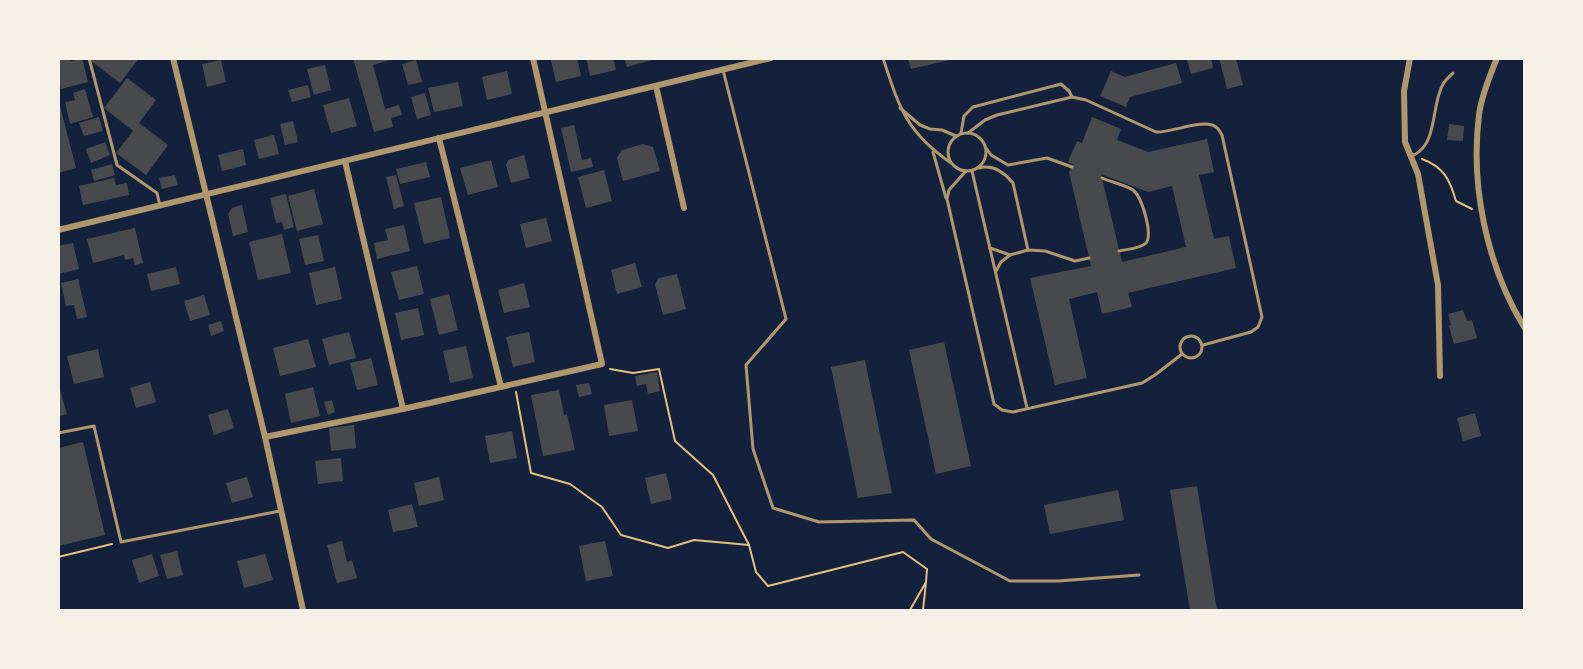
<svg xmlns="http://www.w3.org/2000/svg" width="1583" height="669" viewBox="0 0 1583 669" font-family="Merriweather,serif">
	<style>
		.building { fill: #48494c; fill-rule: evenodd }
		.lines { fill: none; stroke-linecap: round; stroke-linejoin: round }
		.path { stroke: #e5c07b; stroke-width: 2 }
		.service { stroke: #b1986c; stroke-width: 3 }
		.minor { stroke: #b1986c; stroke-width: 6 }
	</style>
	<rect width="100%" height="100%" fill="#14213d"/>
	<g class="building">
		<polygon points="58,58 70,58 71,61 82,58 88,82 61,89 58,80"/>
		<polygon points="93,58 139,58 120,83 91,61"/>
		<polygon points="353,58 390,58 390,60 373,65 385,109 399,105 402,115 391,118 393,127 374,132"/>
		<polygon points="555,58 577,58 581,76 556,82 551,60"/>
		<polygon points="586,58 613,58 616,70 590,76"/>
		<polygon points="624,58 656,58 656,59 627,67"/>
		<polygon points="908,58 953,58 954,59 911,69"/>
		<polygon points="1192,58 1211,58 1213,68 1191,74 1187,60"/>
		<polygon points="1219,58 1236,58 1243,85 1227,89"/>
		<polygon points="221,60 226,82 207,87 202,64"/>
		<polygon points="416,60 422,82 408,85 402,64"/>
		<polygon points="1176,63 1182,83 1130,97 1126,107 1100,96 1111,71 1125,77"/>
		<polygon points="325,65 331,90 314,95 307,69"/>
		<polygon points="507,71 512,94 487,100 482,77"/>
		<polygon points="127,78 156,100 139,123 168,145 146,175 116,153 133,131 104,108"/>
		<polygon points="458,82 463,106 434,112 428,88"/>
		<polygon points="308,85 311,97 292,102 288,90"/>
		<polygon points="85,89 93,117 70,124 65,102 75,100 73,93"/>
		<polygon points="425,93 431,115 417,119 411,97"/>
		<polygon points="58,98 76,168 58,173"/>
		<polygon points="349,98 357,126 331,133 323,105"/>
		<polygon points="99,117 103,131 84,136 79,123"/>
		<path d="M 1092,117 L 1121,129 L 1117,140 L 1148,152 L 1207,139 L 1214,172 L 1199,175 L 1214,239 L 1229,236 L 1236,268 L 1128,293 L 1132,307 L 1102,314 L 1097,292 L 1069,299 L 1087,378 L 1055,385 L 1030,278 L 1091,266 L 1069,172 L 1073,164 L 1068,162 L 1077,141 L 1082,143 ZM 1101,174 L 1148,192 L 1172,186 L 1186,247 L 1122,262 Z"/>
		<polygon points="293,121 298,142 285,145 280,124"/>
		<polygon points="1449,124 1464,126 1463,141 1447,140"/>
		<polygon points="574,125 582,160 591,158 593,167 571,172 561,128"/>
		<polygon points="274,135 279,154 259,159 254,140"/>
		<polygon points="105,142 110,155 91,163 86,149"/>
		<polygon points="643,144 653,147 660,171 623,181 617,158 622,150"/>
		<polygon points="243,149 246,165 222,171 218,155"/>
		<polygon points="524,155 530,178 511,183 506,165 508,160"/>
		<polygon points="491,160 498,187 468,195 460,168"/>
		<polygon points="426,162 430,177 400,184 396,169"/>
		<polygon points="112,164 115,175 94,181 91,170"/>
		<polygon points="604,170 612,201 586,208 578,177"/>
		<polygon points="175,175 178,185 162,189 159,178"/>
		<polygon points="396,175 404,206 394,209 386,177"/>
		<polygon points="114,178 116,185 127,183 129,195 83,205 79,186"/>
		<polygon points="314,189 323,224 297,231 288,196"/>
		<polygon points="286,194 294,227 284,230 282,222 276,223 270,198"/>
		<polygon points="441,197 450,238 424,244 414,203"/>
		<polygon points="242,205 248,232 233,236 228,214 232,208"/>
		<polygon points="546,218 552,241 526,248 520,224"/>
		<polygon points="404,225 410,251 377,259 374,243 388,240 385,229"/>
		<polygon points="135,228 143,263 135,265 133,258 125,260 124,255 93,263 87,239"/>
		<polygon points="282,234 291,273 258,280 249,242"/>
		<polygon points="318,235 324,261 305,265 299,239"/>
		<polygon points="73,243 79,269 58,274 58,246"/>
		<polygon points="635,263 642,287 617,294 611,270"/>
		<polygon points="417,266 424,294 399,300 391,272"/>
		<polygon points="176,267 180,284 151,291 147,274"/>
		<polygon points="335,267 342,299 316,305 309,273"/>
		<polygon points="677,274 686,309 663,315 655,284 659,278"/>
		<polygon points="78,279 87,317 77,319 74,305 66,306 61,283"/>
		<polygon points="524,283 530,307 504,313 498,290"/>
		<polygon points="449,294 458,330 439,335 430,299"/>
		<polygon points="204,295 210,315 190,321 184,301"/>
		<polygon points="418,308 424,335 401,340 395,313"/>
		<polygon points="1463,310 1467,321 1472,320 1477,338 1454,344 1449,326 1451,325 1448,314"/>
		<polygon points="221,321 224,331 211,336 208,325"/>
		<polygon points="349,332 356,358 329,365 322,339"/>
		<polygon points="529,332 535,362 513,367 506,337"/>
		<polygon points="308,339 316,367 280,376 273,348"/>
		<polygon points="944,342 971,466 936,474 909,350"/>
		<polygon points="466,346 473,378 450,383 443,351"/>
		<polygon points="98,349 104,377 74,384 67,356"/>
		<polygon points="371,358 378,385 357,390 350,363"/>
		<polygon points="865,360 892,493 858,498 831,367"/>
		<polygon points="657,372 660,391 648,394 646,384 637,386 635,376"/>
		<polygon points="150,382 156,402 136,408 130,388"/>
		<polygon points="58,383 67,414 58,416"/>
		<polygon points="589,383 592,394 579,397 576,385"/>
		<polygon points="313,387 320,416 291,423 285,394"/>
		<polygon points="559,390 564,415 567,414 575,450 543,456 531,395"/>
		<polygon points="332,400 335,412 328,415 324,402"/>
		<polygon points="632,400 638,431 609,436 604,405"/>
		<polygon points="228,409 234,428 214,435 208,415"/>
		<polygon points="1475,413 1481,436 1463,441 1457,418"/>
		<polygon points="354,425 356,448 331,451 329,428"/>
		<polygon points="512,431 517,458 490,463 485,436"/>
		<polygon points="83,442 105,535 58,546 58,448"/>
		<polygon points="341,458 343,481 318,484 315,461"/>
		<polygon points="666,473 672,499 651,504 645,478"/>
		<polygon points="247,477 253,497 232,503 226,483"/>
		<polygon points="439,477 444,500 419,506 414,483"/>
		<polygon points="1197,486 1217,610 1190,610 1170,490"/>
		<polygon points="1118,490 1124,520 1050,534 1044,505"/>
		<polygon points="412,504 418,527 393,532 388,510"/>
		<polygon points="342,541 347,562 352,560 357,578 337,583 327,545"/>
		<polygon points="605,541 613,576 586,581 579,546"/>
		<polygon points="177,551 183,575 167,579 160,555"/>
		<polygon points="152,554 159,576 139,583 132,560"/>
		<polygon points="265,554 273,580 244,588 237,561"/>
	</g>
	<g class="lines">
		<g class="path">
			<path d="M 1422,159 C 1444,167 1450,180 1456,201 L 1472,209"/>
			<polyline points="610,369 633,373 659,369 675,441 713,475 749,545"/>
			<polyline points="516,392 531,473 570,484 602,507 621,535 668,548 694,540 749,545 756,572 768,586 903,552 927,569 926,582"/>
			<polyline points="58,557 112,544"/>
			<polyline points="910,610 926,582 923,610"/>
		</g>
		<g class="service">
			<polyline points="89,58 117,165 157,193 160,206"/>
			<path d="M 883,58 C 899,107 906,132 951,163"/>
			<polyline points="723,70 786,319 746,365 753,449 773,508 819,522 914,520 931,539 1010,581 1058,581 1139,575"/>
			<polyline points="900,108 920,125 930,129 942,130 956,136"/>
			<circle cx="967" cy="152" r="19"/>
			<polyline points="961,133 964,116 973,107 1061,84 1069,91 1072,97"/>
			<path d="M 968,133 L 985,120 L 997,115 L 1072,97 L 1086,100 L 1156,132 C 1171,133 1204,118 1216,127 C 1219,129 1220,132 1222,135 L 1262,317 L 1258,327 L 1251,332 L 1203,345"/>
			<polyline points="986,148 991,155 1008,165 1047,158 1072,167"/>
			<polyline points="933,152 946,198"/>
			<path d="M 1410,153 L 1414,155 C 1438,143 1431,105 1443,84 C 1445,80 1450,76 1453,73"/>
			<path d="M 979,168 C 993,164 1004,172 1013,183 L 1028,250"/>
			<polyline points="966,171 949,190 947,199 994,404 1002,410 1013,412 1142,383 1155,375 1182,354"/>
			<polyline points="972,171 1027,408"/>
			<path d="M 1102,178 C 1111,182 1125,185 1133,190 C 1142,197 1153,234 1146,243 C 1140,249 1127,249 1119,251"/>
			<polyline points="990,248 1010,255 1028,250 1045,251 1075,261 1089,258"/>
			<polyline points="996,271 1001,262 1010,255"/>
			<circle cx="1191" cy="347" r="11"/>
			<polyline points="58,433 94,426 121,542 280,511"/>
		</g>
		<g class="minor">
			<polyline points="173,58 265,437 303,610"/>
			<polyline points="1410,58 1404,91 1405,142 1418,174 1438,285 1440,376"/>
			<path d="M 1497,58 C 1490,75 1481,97 1479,115 C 1470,186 1487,266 1524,327"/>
			<polyline points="656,86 684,208"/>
			<polyline points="439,138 501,387"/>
			<polyline points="345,161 403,409"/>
			<polyline points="58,230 771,58"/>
			<polyline points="265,437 403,409 602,364 533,58"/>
		</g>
	</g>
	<rect width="1583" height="669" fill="none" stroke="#f6f1e7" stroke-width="120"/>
</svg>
